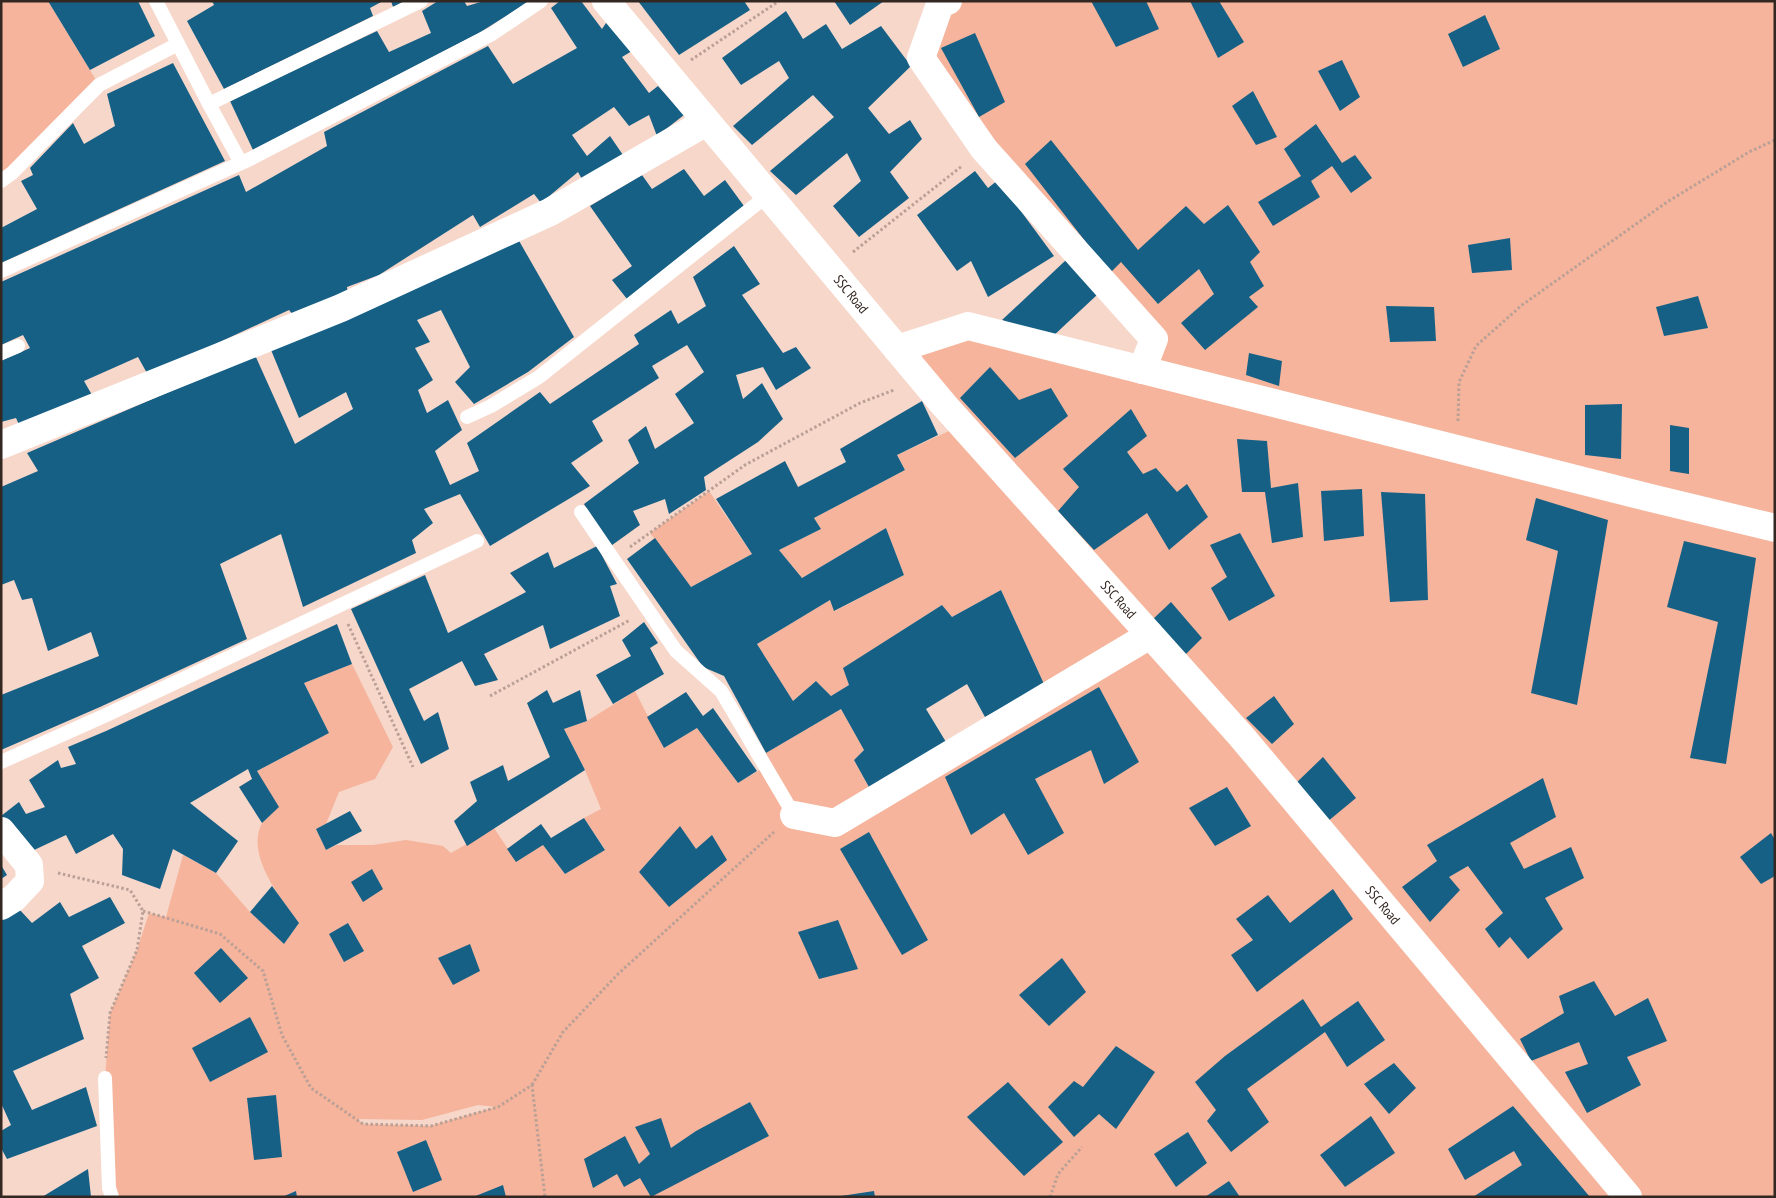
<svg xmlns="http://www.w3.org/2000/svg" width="1776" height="1198" viewBox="0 0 1776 1198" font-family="'PT Sans Narrow',sans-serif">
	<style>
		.green { fill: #f5b49b; fill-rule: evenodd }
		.building { fill: #166086 }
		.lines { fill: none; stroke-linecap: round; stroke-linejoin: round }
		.path { stroke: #baa096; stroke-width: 3; stroke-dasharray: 2.5 2.5; stroke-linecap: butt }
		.lane { stroke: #fff; stroke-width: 14 }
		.street { stroke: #fff; stroke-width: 28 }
		.secondary { stroke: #fff; stroke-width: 28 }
		.labels { text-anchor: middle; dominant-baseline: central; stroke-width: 5; stroke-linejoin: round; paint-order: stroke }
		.street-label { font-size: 14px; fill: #332722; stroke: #f7d7ca }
	</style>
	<rect width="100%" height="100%" fill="#f7d7ca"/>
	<g class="green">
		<polygon points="1,1 48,1 99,85 1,181"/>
		<path d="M 948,1 L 1775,1 L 1775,1197 L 111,1197 L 105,1078 L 110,1013 L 137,950 L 149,913 L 166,917 L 183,855 L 216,873 L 250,912 L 284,944 L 299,923 C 281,899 245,855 262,823 C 265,817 274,812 278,807 L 257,771 L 329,733 L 304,683 L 352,664 L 393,747 L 375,779 L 339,792 L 326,824 L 316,829 L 326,850 L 337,845 L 373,845 L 406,840 L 443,846 L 451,853 L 494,828 L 516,861 L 543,845 L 565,874 L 605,849 L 584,818 L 601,809 L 585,770 L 564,729 L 587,721 L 635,691 L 664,748 L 697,728 L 738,783 L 765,767 L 766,753 L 841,709 L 864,750 L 854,760 L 875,799 L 1044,684 L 1001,590 L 952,617 L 942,605 L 844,668 L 849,685 L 831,696 L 816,681 L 793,701 L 757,644 L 830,600 L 835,611 L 904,575 L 886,528 L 802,578 L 779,550 L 821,529 L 814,518 L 905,470 L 897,455 L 962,425 L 897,349 L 968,326 L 1142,370 L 1154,339 L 921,58 ZM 478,1105 L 496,1107 L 430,1126 L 363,1124 L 357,1119 L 422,1120 Z"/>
		<polygon points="709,491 752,554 691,587 650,533"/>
	</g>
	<g class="building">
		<polygon points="48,1 138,1 155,36 90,70"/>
		<polygon points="212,1 383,1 370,8 373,16 224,89 187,21 214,5"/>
		<polygon points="391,1 405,1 393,7"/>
		<polygon points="438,1 464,1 467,6 484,1 530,1 479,33 253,150 230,101 377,31 389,52 431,33 422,11"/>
		<polygon points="560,1 581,1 602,29 608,20 632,51 622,57 649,93 658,86 684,115 657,136 649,115 629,126 614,107 572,135 587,156 610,136 623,155 583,181 578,172 541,203 534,194 480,227 473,215 379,275 347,287 348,295 294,316 289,310 148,375 138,357 84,381 92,395 21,429 16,418 1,422 1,361 30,348 23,335 1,345 1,282 239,175 246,192 327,146 324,132 488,46 513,84 577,48 551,8"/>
		<polygon points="638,1 744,1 750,10 679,55"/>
		<polygon points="834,1 884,1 850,25"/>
		<polygon points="1091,1 1146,1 1159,29 1116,47"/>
		<polygon points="1190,1 1219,1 1244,42 1218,58"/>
		<polygon points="786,11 803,39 826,24 842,49 881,26 911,66 868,108 889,134 910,120 922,139 890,172 909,198 859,237 833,206 861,181 847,153 796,195 770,171 834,117 813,95 752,145 733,126 789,78 779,61 741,85 722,58"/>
		<polygon points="1485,15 1500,49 1463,67 1448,34"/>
		<polygon points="975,33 1005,102 979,117 941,48"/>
		<polygon points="1342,60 1360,97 1340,111 1318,71"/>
		<polygon points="173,63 225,161 1,263 1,228 37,209 21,181 33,175 30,168 73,123 84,144 115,126 107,94"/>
		<polygon points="1253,91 1277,137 1256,145 1232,106"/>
		<polygon points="1316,124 1342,163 1355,155 1372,178 1351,193 1332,166 1311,181 1320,197 1273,226 1258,202 1301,176 1284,149"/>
		<polygon points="1051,140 1138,250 1186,206 1204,224 1228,205 1260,252 1250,262 1264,286 1249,297 1258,307 1205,350 1181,323 1214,294 1199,269 1158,304 1121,262 1110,273 1025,164"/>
		<polygon points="684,169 704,196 725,180 744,206 627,299 612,280 632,266 590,206 642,175 652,189"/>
		<polygon points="975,171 988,188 998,180 1054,256 988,297 971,261 957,271 917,215"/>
		<polygon points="1510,238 1512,270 1472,273 1468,245"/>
		<polygon points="518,239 574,337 528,372 474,404 455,382 470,367 441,310 417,320 430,342 415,348 433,380 418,390 427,413 448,400 462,430 435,451 450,485 479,471 467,443 540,392 550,404 639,344 634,335 671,310 678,324 706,306 693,277 734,246 760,284 742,295 783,353 796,347 811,368 776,390 763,367 736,375 743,399 762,383 783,419 758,442 704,477 706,490 669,514 665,499 633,511 640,525 608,548 584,504 639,463 628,440 646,426 655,449 694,423 675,394 704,372 687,345 652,366 659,378 592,421 603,441 571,463 590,486 567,500 490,546 460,494 424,509 433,523 412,540 416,553 303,607 281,534 220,564 247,639 100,707 1,750 1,695 99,656 91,632 48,651 32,598 22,600 14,580 1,585 1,487 38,471 27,453 255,355 295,444 353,409 346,392 299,418 269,345"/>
		<polygon points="1066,260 1098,294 1051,338 1002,320"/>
		<polygon points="1698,296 1708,328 1664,336 1656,307"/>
		<polygon points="1386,306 1434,307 1436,341 1390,342"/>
		<polygon points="1249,353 1282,361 1279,386 1246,375"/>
		<polygon points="990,367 1019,400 1051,388 1068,416 1015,458 960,398"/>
		<polygon points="922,401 938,435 897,455 905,470 814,518 821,529 779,550 802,578 886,528 904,575 834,611 830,600 757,644 793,701 816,681 831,696 849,685 843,668 942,605 952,617 1001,590 1044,684 985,717 967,684 926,709 946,742 870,789 854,760 864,750 841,709 766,753 724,676 703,667 627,559 655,538 691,587 752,554 716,499 785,461 798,487 846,462 840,449"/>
		<polygon points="1622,404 1621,459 1585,455 1585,405"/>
		<polygon points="1131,409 1147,436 1127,452 1143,474 1156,468 1177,492 1187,484 1208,517 1169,550 1147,513 1094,550 1058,511 1079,487 1063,469"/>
		<polygon points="1670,425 1689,428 1689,474 1670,471"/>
		<polygon points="1237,439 1267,441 1271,488 1298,483 1303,537 1272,543 1265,492 1242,492"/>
		<polygon points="1362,489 1364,536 1324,541 1321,491"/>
		<polygon points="1381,492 1425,494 1428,600 1390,602"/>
		<polygon points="1536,498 1608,520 1577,705 1531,693 1558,551 1526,540"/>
		<polygon points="1240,533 1275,596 1229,621 1211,588 1227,577 1210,545"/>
		<polygon points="1684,541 1756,558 1726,764 1690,758 1718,622 1667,607"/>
		<polygon points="597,546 617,584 610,586 620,616 550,649 543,625 484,654 498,680 475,686 462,661 409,689 424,721 438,712 449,749 421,764 351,609 425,575 448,633 526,592 510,573 548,552 554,568"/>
		<polygon points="1171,602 1202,638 1185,655 1152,620"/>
		<polygon points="644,622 658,643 650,648 664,674 613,704 596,675 631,656 622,640"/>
		<polygon points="337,624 352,664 304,683 329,733 257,771 279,807 262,823 239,787 252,779 248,769 190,803 238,841 216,873 173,849 160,889 122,875 123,849 113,834 76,854 66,835 32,851 1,816 19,802 26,814 45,807 29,780 58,760 61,768 76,764 68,747 106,731"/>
		<polygon points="1099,687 1139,762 1104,784 1091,750 1035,779 1064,833 1028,855 1004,813 971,835 945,777"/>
		<polygon points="547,690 553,703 580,690 587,721 564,729 585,770 467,846 454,821 477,801 470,782 503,765 508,781 550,757 527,703"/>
		<polygon points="686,692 703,716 713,708 757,771 738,783 697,728 664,748 647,717"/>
		<polygon points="1274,696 1294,724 1272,744 1246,718"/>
		<polygon points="1323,757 1356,798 1327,822 1294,785"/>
		<polygon points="1543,778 1556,817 1510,843 1524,869 1571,847 1584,878 1545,898 1563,929 1528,959 1510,937 1499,948 1485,929 1503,913 1468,866 1449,877 1460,890 1430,922 1402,887 1437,861 1427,845"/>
		<polygon points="1227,787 1251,826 1215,846 1189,808"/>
		<polygon points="350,811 362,831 326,850 316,829"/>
		<polygon points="584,818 605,850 565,874 543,845 516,862 507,849 541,824 551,838"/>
		<polygon points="680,826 696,849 712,835 727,860 669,907 639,872"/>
		<polygon points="869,832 928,940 902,955 840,849"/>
		<polygon points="1771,833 1775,840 1775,876 1761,884 1740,857"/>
		<polygon points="1,865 7,875 1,879"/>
		<polygon points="372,869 383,889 363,902 351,882"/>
		<polygon points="272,886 299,923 284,944 250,912"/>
		<polygon points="1333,889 1353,919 1257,992 1231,955 1253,940 1236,919 1268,895 1290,923"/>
		<polygon points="110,897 125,923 82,946 99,978 70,994 84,1039 13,1071 32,1110 86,1087 97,1126 7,1159 1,1148 1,1131 11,1125 1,1103 1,918 19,909 32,923 60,902 69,917"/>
		<polygon points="838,920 858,969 819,979 798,932"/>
		<polygon points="348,923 364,951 344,962 329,934"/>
		<polygon points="470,944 480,971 453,985 438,958"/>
		<polygon points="221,948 248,978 220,1003 194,973"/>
		<polygon points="1062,958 1086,992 1049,1026 1019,995"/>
		<polygon points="1594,981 1615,1016 1648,998 1667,1041 1627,1057 1641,1085 1587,1113 1565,1072 1588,1064 1579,1042 1531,1061 1520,1039 1564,1013 1559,996"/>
		<polygon points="1303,999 1321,1027 1358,1001 1385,1040 1347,1067 1325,1032 1247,1089 1269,1122 1231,1152 1207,1121 1216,1110 1195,1082 1225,1056"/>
		<polygon points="250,1017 268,1052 210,1082 192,1048"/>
		<polygon points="1116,1046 1155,1072 1116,1129 1099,1114 1074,1137 1048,1107 1074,1081 1083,1087"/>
		<polygon points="1394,1063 1416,1088 1389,1114 1364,1084"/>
		<polygon points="1008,1082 1063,1142 1024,1176 967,1117"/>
		<polygon points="276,1095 282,1157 254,1160 247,1098"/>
		<polygon points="750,1102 769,1136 651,1197 640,1178 624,1187 617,1174 593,1188 584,1159 625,1136 639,1164 650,1154 635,1127 661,1118 671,1148 696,1131"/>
		<polygon points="1513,1106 1590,1197 1473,1197 1522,1165 1514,1151 1465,1180 1448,1149"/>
		<polygon points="1371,1116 1395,1153 1345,1187 1320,1155"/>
		<polygon points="1188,1132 1207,1163 1176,1187 1154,1154"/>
		<polygon points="426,1140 442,1180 413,1192 397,1152"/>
		<polygon points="88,1169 91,1197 42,1197"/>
		<polygon points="1229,1181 1240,1197 1205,1197"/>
		<polygon points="503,1185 506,1197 473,1197"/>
		<polygon points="296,1191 297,1197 282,1197"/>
		<polygon points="874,1191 875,1197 841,1197 841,1196"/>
	</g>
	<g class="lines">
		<g class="path">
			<polyline points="691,60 779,1"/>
			<polyline points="853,252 962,166"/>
			<polyline points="1458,421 1459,382 1476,346 1522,305 1667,202 1749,152 1775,140"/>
			<polyline points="630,547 745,465 860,403 894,390"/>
			<polyline points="348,624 413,767"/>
			<polyline points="490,696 630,620"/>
			<polyline points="58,873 130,890 143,911 137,950 110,1013 106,1058"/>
			<polyline points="143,911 220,934 263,971 282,1035 311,1088 363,1124 431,1126 498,1107 532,1085 545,1197"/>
			<polyline points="532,1085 563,1032 618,974 774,832"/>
			<polyline points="1050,1197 1058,1174 1082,1147"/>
		</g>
		<g class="lane">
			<polyline points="156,1 209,104"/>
			<polyline points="241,163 209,104 421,1"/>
			<polyline points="1,181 12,173 99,85 178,44"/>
			<polyline points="1,271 250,159 492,34 541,1"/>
			<polyline points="1,353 18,346"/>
			<polyline points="467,417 491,406 539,377 768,195"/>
			<polyline points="581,512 676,651 721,691 794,815"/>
			<polyline points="1,762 104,716 477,541"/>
			<polyline points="105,1078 109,1188 112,1197"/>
		</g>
		<g class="street">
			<polyline points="948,1 940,4 921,58 984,149 1154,339 1142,370"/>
			<polyline points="897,349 968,326 1651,498 1775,528"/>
			<polyline points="1,445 341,308 550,212 706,122"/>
			<polyline points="794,815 835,823 1150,635"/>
			<polyline points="1,831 29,865 30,881 14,898 1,906"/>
		</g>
		<path class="secondary" id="s1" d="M 606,1 L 944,405 L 1241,736 L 1628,1197"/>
	</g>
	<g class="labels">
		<g class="street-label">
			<text stroke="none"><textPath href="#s1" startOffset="382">SSC Road</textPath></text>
			<text stroke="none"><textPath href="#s1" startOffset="788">SSC Road</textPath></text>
			<text stroke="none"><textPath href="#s1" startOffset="1192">SSC Road</textPath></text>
		</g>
	</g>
	<rect width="1776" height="1198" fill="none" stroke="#332722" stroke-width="5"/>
</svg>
